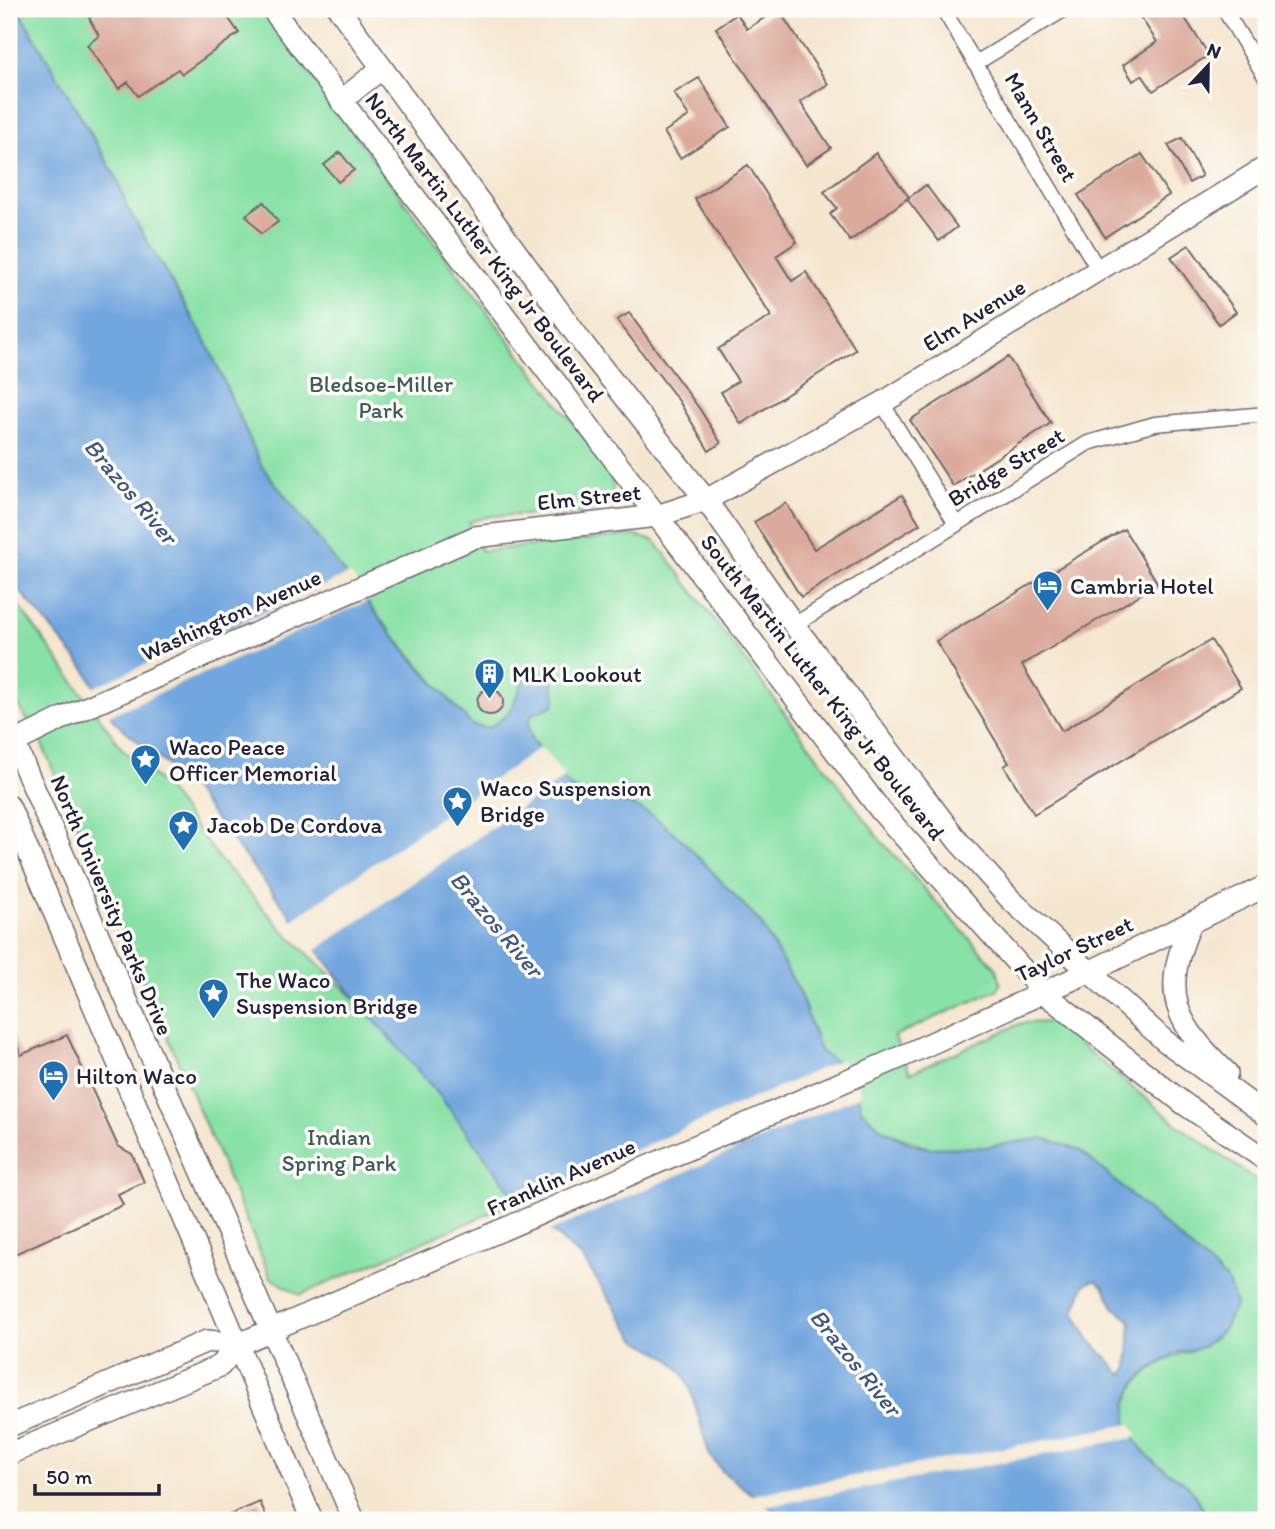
<svg xmlns="http://www.w3.org/2000/svg" width="1275" height="1529" viewBox="0 0 1275 1529" font-family="Itim,sans-serif">
	<style>
		.green { fill: #88e1a6; stroke: #558270; stroke-width: 2 }
		.water { fill: #72a6de; stroke: #4a648c; stroke-width: 2; fill-rule: evenodd }
		.pier { fill: #f5e6cf }
		.building { fill: #dcaa9c }
		.lines { fill: none; stroke-linecap: round; stroke-linejoin: round }
		.street-casing { stroke: #6c676f; stroke-width: 17 }
		.secondary-casing { stroke: #6c676f; stroke-width: 24 }
		.street { stroke: #fff; stroke-width: 14 }
		.secondary { stroke: #fff; stroke-width: 21 }
		.labels { text-anchor: middle; dominant-baseline: central; stroke-width: 7; stroke-linejoin: round; paint-order: stroke }
		.street-label { font-size: 23px; fill: #22223b; stroke: #fdfcf7 }
		.park-label { font-size: 23px; fill: #415b5b; stroke: #fdfcf7 }
		.poi-label { font-size: 23px; fill: #22223b; stroke: #fdfcf7; text-anchor: start }
		.water-label { font-size: 24px; font-style: italic; fill: #42577c; stroke: #fdfcf7 }
	</style>
	<rect width="100%" height="100%" fill="#fdfcf7"/>
	<filter id="ink" filterUnits="userSpaceOnUse"><feTurbulence type="fractalNoise" baseFrequency=".0143" numOctaves="2"/><feDisplacementMap in="SourceGraphic" scale="14" xChannelSelector="R" yChannelSelector="G"/><feConvolveMatrix kernelMatrix="1 2 1 2 8 2 1 2 1" color-interpolation-filters="sRGB"/></filter>
	<filter id="wash" filterUnits="userSpaceOnUse"><feTurbulence type="fractalNoise" baseFrequency=".00686" numOctaves="4" result="noise"/><feDisplacementMap in="SourceGraphic" scale="28" xChannelSelector="R" yChannelSelector="G"/><feGaussianBlur stdDeviation="1.57" result="paint"/><feColorMatrix in="noise" values="0 0 0 0 0 0 0 0 0 0 0 0 0 0 0 0 0 1.4 0 .05"/><feComposite in="paint" operator="in"/></filter>
	<g filter="url(#wash)">
		<rect width="100%" height="100%" fill="#f5e6cf"/>
		<g class="green">
			<path d="M 18,9 L 262,9 L 459,275 L 609,470 C 616,487 614,500 599,512 L 491,516 L 469,522 L 481,551 L 633,535 L 655,541 L 882,842 L 997,969 L 1001,983 L 997,990 L 894,1036 L 910,1073 L 1022,1023 L 1053,1022 L 1178,1125 L 1266,1187 L 1266,1520 L 1210,1520 C 1202,1509 1196,1493 1186,1484 C 1177,1475 1164,1471 1154,1463 C 1092,1408 1142,1362 1203,1347 L 1044,1138 L 986,1147 L 928,1148 L 882,1129 L 862,1111 L 852,1073 L 820,1051 L 799,991 L 760,922 L 681,839 L 628,803 L 591,797 L 571,788 L 532,740 L 528,724 L 532,714 L 528,672 L 508,714 L 489,728 L 472,726 L 380,619 L 261,465 L 205,339 L 127,207 L 116,177 Z"/>
			<polygon points="9,592 123,750 162,783 221,861 280,927 374,1017 440,1096 518,1201 300,1295 271,1278 42,744 9,690"/>
		</g>
		<path class="water" d="M 9,9 L 18,9 L 116,177 L 127,207 L 205,339 L 261,465 L 402,647 L 472,725 L 489,728 L 508,714 L 528,672 L 539,670 L 551,675 L 556,699 L 553,706 L 532,714 L 528,724 L 532,740 L 571,788 L 591,797 L 628,803 L 652,815 L 681,839 L 760,922 L 799,991 L 820,1051 L 852,1073 L 862,1111 L 882,1129 L 911,1144 L 928,1148 L 986,1147 L 1044,1138 L 1081,1151 L 1227,1280 L 1236,1305 L 1223,1330 L 1203,1347 L 1176,1353 L 1147,1371 L 1135,1384 L 1127,1403 L 1127,1426 L 1141,1448 L 1155,1463 L 1188,1485 L 1210,1520 L 786,1520 L 722,1471 L 709,1454 L 690,1387 L 681,1371 L 669,1358 L 636,1339 L 583,1259 L 518,1201 L 440,1096 L 355,998 L 185,780 L 114,721 L 85,669 L 9,578 ZM 1095,1280 L 1104,1287 L 1114,1307 L 1131,1321 L 1128,1368 L 1122,1375 L 1089,1339 L 1074,1312 L 1085,1284 Z"/>
		<g class="pier">
			<polygon points="350,574 370,600 107,716 92,688"/>
			<polygon points="541,747 565,777 315,951 291,921"/>
			<polygon points="840,1060 855,1071 861,1095 548,1232 515,1203"/>
			<polygon points="1131,1424 1138,1437 763,1507 747,1496"/>
		</g>
		<g id="blocks">
			<g class="building">
				<polygon points="102,9 222,9 239,33 182,74 178,69 138,96 128,82 119,89 87,45 99,36 89,18"/>
				<polygon points="778,9 828,84 800,102 831,148 806,165 716,28 737,14 747,29"/>
				<polygon points="1135,9 1179,9 1209,55 1153,91 1142,75 1133,81 1123,65 1157,42"/>
				<polygon points="699,78 730,127 680,158 664,132 689,116 674,93"/>
				<polygon points="1182,138 1202,176 1189,183 1168,145"/>
				<polygon points="340,152 354,170 338,182 324,165"/>
				<polygon points="876,153 909,197 850,241 830,214 837,208 824,192"/>
				<polygon points="1142,154 1169,195 1105,237 1078,195"/>
				<polygon points="748,165 797,242 776,256 792,281 806,272 856,350 741,424 721,392 738,381 718,349 771,316 695,199"/>
				<polygon points="926,185 957,227 939,241 907,199"/>
				<polygon points="264,202 278,222 261,234 246,215"/>
				<polygon points="1189,245 1236,312 1219,324 1171,257"/>
				<polygon points="629,313 699,408 721,443 709,451 679,401 617,320"/>
				<polygon points="1008,357 1051,423 953,486 910,420"/>
				<polygon points="902,495 920,524 801,597 754,522 786,503 814,549"/>
				<polygon points="1124,529 1158,584 1022,665 1062,731 1211,640 1241,688 1034,814 1004,766 1009,763 936,641"/>
				<circle cx="490" cy="702" r="13"/>
				<polygon points="9,1027 21,1055 67,1035 118,1146 132,1154 144,1182 118,1194 123,1205 15,1254 9,1240"/>
				<polygon points="260,1502 268,1520 218,1520"/>
			</g>
		</g>
	</g>
	<g filter="url(#ink)">
		<use href="#blocks" fill-opacity="0" stroke="#6c676f" stroke-width="2"/>
		<g class="lines">
			<defs>
				<g id="street">
					<polyline points="943,9 1098,269"/>
					<polyline points="1224,9 1266,78"/>
					<polyline points="976,63 1065,9"/>
					<polyline points="882,403 956,524"/>
					<polyline points="794,625 1088,443 1155,424 1266,414"/>
				</g>
				<g id="secondary">
					<polyline points="272,9 881,811 1043,992 1183,1103 1266,1160"/>
					<polyline points="339,9 584,345 706,500 794,625 958,841 1011,900 1165,1041 1266,1115"/>
					<polyline points="341,101 382,68"/>
					<polyline points="9,731 354,1520"/>
					<polyline points="9,745 65,717 475,537 657,516 706,500 882,403 1266,167"/>
					<polyline points="9,806 312,1520"/>
					<path d="M 1191,923 C 1160,994 1174,1022 1227,1073"/>
					<polyline points="9,1426 207,1341 239,1344"/>
					<polyline points="9,1454 220,1366 239,1344 903,1056 1089,972 1266,886"/>
				</g>
			</defs>
			<use href="#street" class="street-casing"/>
			<use href="#secondary" class="secondary-casing"/>
			<use href="#street" class="street"/>
			<use href="#secondary" class="secondary"/>
		</g>
	</g>
	<defs>
		<symbol id="hotel-pin" viewBox="-11 -11 22 30"><path d="M0 17L-7.5 6A9.5 9.5 0 1 1 7.5 6Z" fill="#1f6fb2" stroke="#fdfcf7"/><path d="M-6-4.5h1.5V1H6V5H4.5V3h-9V5H-6ZM-4 0a1.8 1.8 0 1 1 3.6 0ZM.5 0V-2.5h3Q6-2.5 6 0Z" fill="#fff"/></symbol>
		<symbol id="building-pin" viewBox="-11 -11 22 30"><path d="M0 17L-7.5 6A9.5 9.5 0 1 1 7.5 6Z" fill="#1f6fb2" stroke="#fdfcf7"/><path d="M-4-6H4V6H1V3H-1V6H-4ZM-2.5-4.3h1.7v1.8h-1.7ZM.8-4.3h1.7v1.8H.8ZM-2.5-1h1.7V.8h-1.7ZM.8-1h1.7V.8H.8Z" fill="#fff"/></symbol>
		<symbol id="sight-pin" viewBox="-11 -11 22 30"><path d="M0 17L-7.5 6A9.5 9.5 0 1 1 7.5 6Z" fill="#1f6fb2" stroke="#fdfcf7"/><path d="M0-6L1.8-2.2L6-1.7L2.9 1.2L3.7 5.4L0 3.3L-3.7 5.4L-2.9 1.2L-6-1.7L-1.8-2.2Z" fill="#fff"/></symbol>
	</defs>
	<g fill-rule="evenodd">
		<use href="#hotel-pin" x="1030" y="568" width="35" height="47"/>
		<use href="#building-pin" x="472" y="656" width="35" height="47"/>
		<use href="#sight-pin" x="128" y="742" width="35" height="47"/>
		<use href="#sight-pin" x="440" y="784" width="35" height="47"/>
		<use href="#sight-pin" x="166" y="808" width="35" height="47"/>
		<use href="#sight-pin" x="196" y="976" width="35" height="47"/>
		<use href="#hotel-pin" x="36" y="1058" width="35" height="47"/>
	</g>
	<g class="labels">
		<g class="street-label">
			<text transform="translate(1041 127) rotate(60)">Mann Street</text>
			<text transform="translate(485 247) rotate(53)">North Martin Luther King Jr Boulevard</text>
			<text transform="translate(974 315) rotate(-32)">Elm Avenue</text>
			<text transform="translate(1006 467) rotate(-31)">Bridge Street</text>
			<text transform="translate(589 497) rotate(-6)">Elm Street</text>
			<text transform="translate(231 615) rotate(-24)">Washington Avenue</text>
			<text transform="translate(823 687) rotate(52)">South Martin Luther King Jr Boulevard</text>
			<text transform="translate(112 905) rotate(67)">North University Parks Drive</text>
			<text transform="translate(1074 949) rotate(-25)">Taylor Street</text>
			<text transform="translate(561 1177) rotate(-24)">Franklin Avenue</text>
		</g>
		<g class="park-label">
			<text x="381" y="384">Bledsoe-Miller<tspan x="381" dy="26">Park</tspan></text>
			<text x="339" y="1137">Indian<tspan x="339" dy="26">Spring Park</tspan></text>
		</g>
		<g class="poi-label">
			<text x="1070" y="586">Cambria Hotel</text>
			<text x="512" y="674">MLK Lookout</text>
			<text x="169" y="747">Waco Peace<tspan x="169" dy="26">Officer Memorial</tspan></text>
			<text x="480" y="788">Waco Suspension<tspan x="480" dy="26">Bridge</tspan></text>
			<text x="207" y="825">Jacob De Cordova</text>
			<text x="236" y="980">The Waco<tspan x="236" dy="26">Suspension Bridge</tspan></text>
			<text x="76" y="1076">Hilton Waco</text>
		</g>
		<g class="water-label">
			<text transform="translate(131 491) rotate(50)">Brazos River</text>
			<text transform="translate(497 924) rotate(50)">Brazos River</text>
			<text transform="translate(856 1362) rotate(51)">Brazos River</text>
		</g>
	</g>
	<rect width="1275" height="1529" fill="none" stroke="#fdfcf7" stroke-width="35"/>
	<g transform="translate(1208 66) rotate(22)" stroke="#fdfcf7" stroke-width="5" paint-order="stroke">
	<path d="M0-5L12 26L0 18L-12 26Z" fill="#22223b"/>
	<text y="-10" font-size="19" font-weight="bold" text-anchor="middle" fill="#22223b">N</text>
	</g>
	<path d="M35 1484v10h124v-10" fill="none" stroke="#22223b" stroke-width="3.5"/>
	<text x="46" y="1484" font-size="21" fill="#22223b" stroke="#fdfcf7" stroke-width="5" paint-order="stroke">50 m</text>
</svg>
